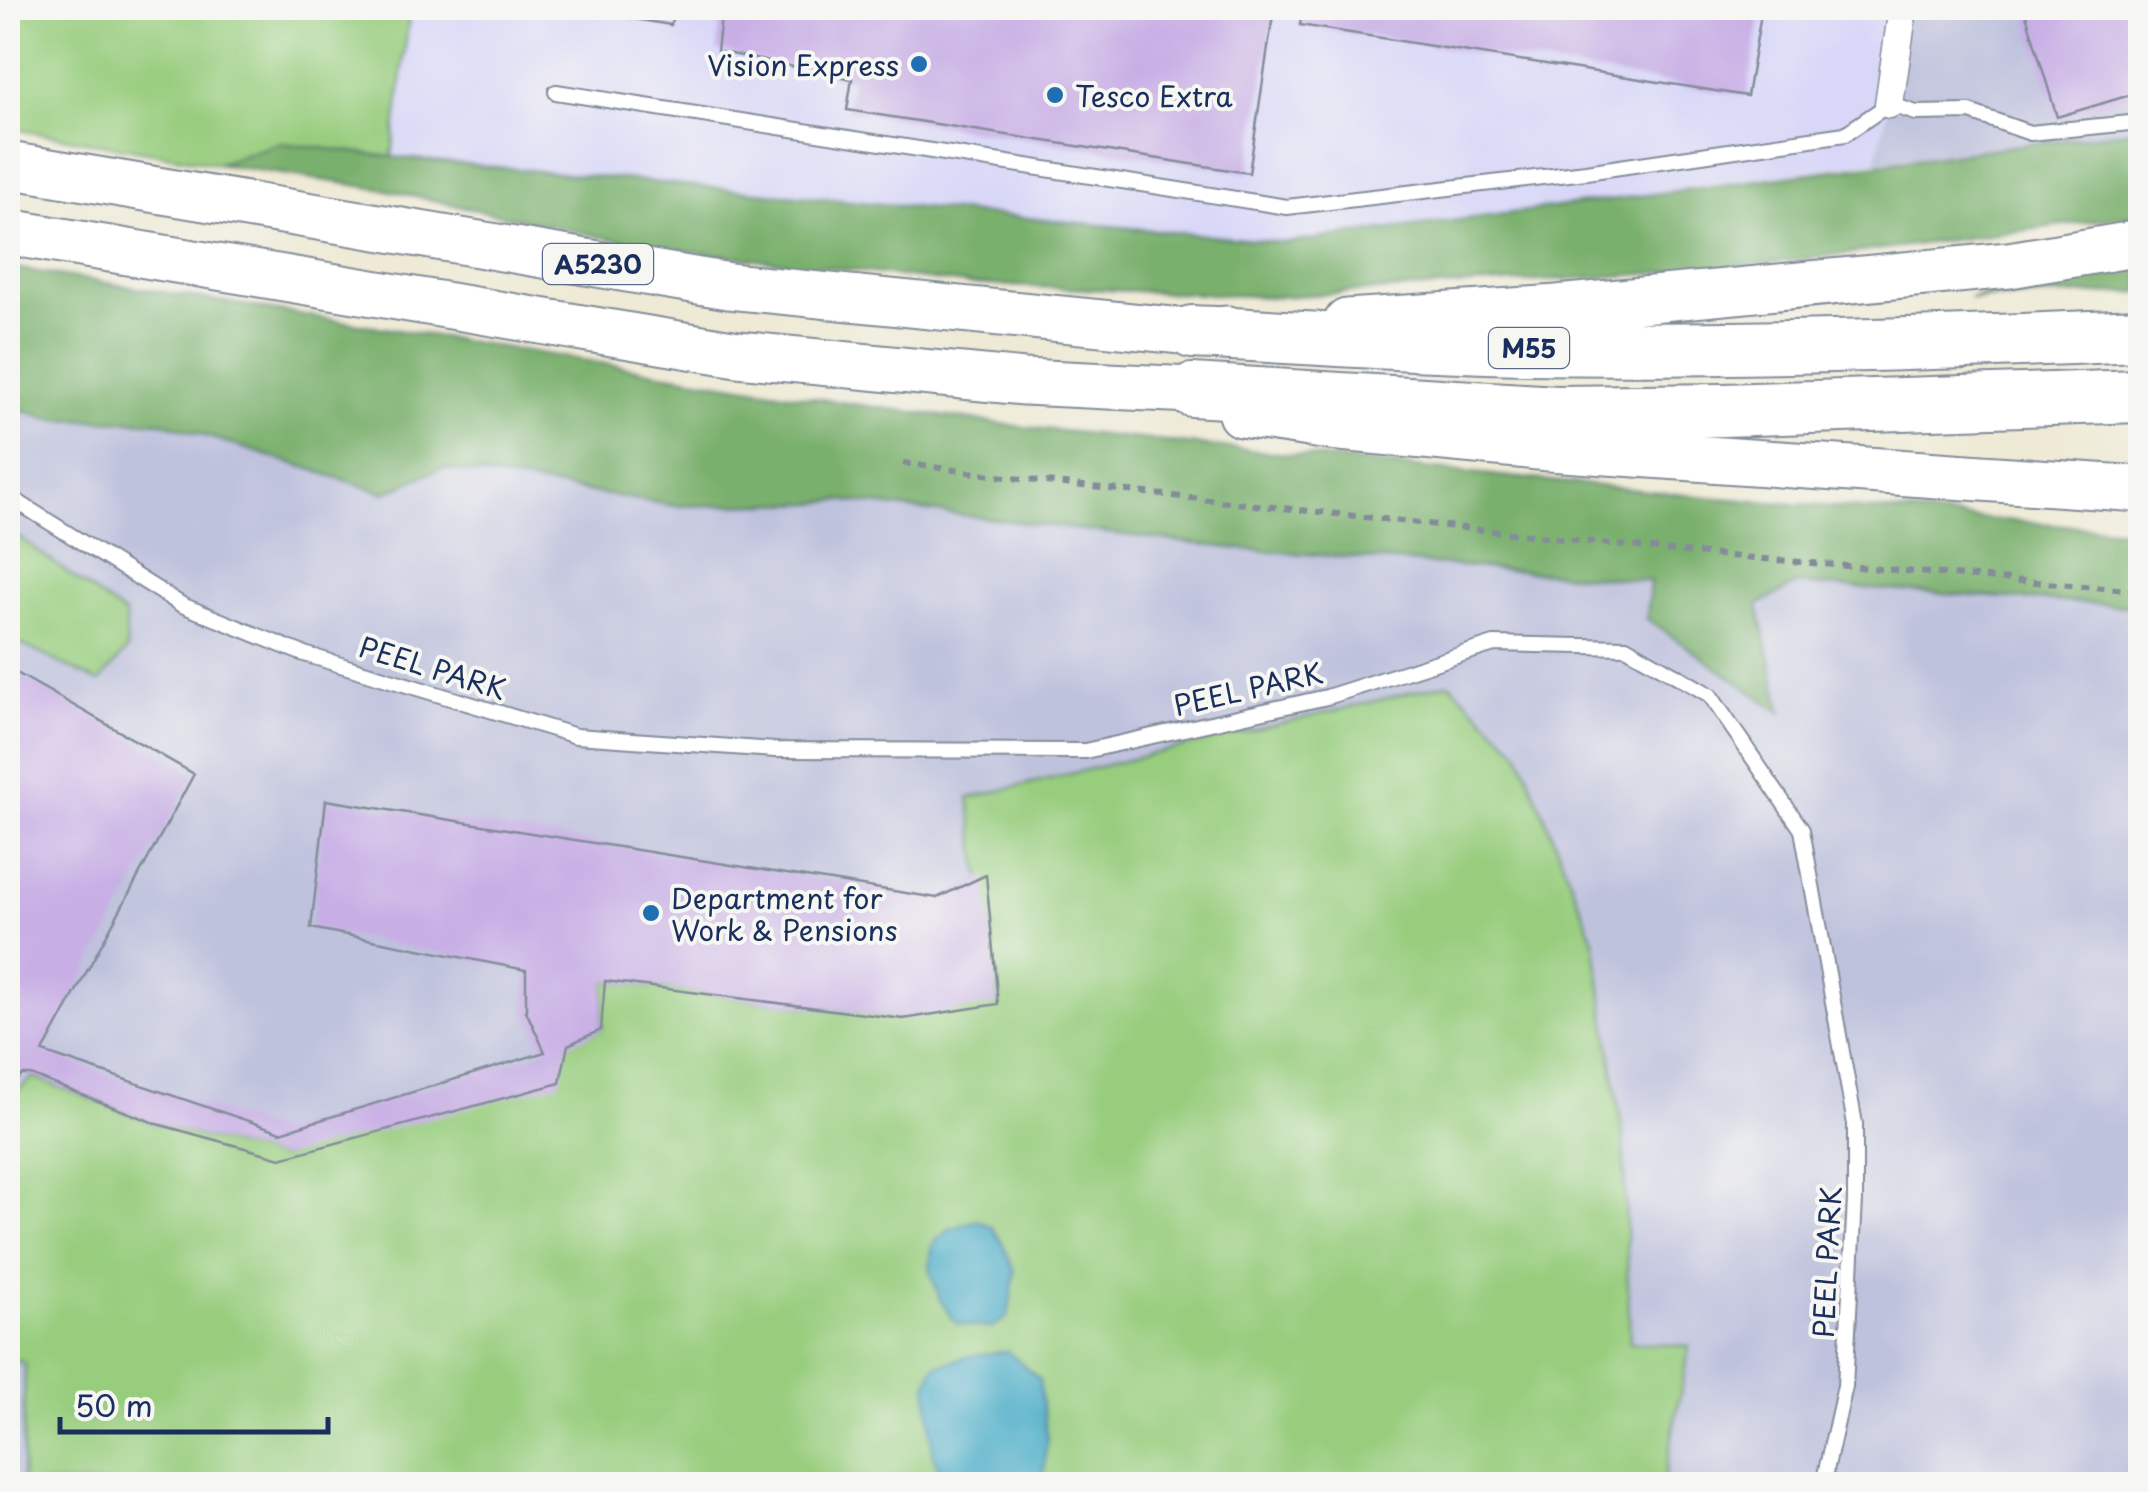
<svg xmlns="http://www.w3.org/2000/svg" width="2148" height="1492" viewBox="0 0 2148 1492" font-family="'Playpen Sans',sans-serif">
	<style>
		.built { fill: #d8d7f8 }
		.industrial { fill: #bfc2dd }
		.green { fill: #98cd7e; stroke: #5a7e6e; stroke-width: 2.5 }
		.forest { fill: #7ab06d; stroke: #4a7066; stroke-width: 2.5 }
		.water { fill: #48acc7; stroke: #326e92; stroke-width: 2.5 }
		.building { fill: #c7aee5 }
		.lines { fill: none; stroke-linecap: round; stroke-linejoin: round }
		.lane-casing { stroke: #848c9a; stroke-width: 18 }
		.street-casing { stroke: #848c9a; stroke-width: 31 }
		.primary-casing { stroke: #848c9a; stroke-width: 49 }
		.highway-casing { stroke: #848c9a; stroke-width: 56 }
		.path { stroke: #848c9a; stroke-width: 6; stroke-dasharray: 8 8; stroke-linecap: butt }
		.lane { stroke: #fff; stroke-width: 14 }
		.street { stroke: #fff; stroke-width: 28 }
		.primary { stroke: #fff; stroke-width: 45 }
		.highway { stroke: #fff; stroke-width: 52 }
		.poi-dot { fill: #1f6fb2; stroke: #f6f6f2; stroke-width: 4 }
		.labels { text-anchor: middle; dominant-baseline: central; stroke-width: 8; stroke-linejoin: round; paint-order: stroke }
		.shield { fill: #f6f6f2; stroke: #5d6b8a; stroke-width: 2.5 }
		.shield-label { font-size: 25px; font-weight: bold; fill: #1b2f5e }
		.poi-label { font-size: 28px; fill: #1b2f5e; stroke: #f6f6f2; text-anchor: start }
		.street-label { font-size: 28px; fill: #1b2f5e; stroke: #f6f6f2 }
	</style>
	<rect width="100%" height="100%" fill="#f6f6f2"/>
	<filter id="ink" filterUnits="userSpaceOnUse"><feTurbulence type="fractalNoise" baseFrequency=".01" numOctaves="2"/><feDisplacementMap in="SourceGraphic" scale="20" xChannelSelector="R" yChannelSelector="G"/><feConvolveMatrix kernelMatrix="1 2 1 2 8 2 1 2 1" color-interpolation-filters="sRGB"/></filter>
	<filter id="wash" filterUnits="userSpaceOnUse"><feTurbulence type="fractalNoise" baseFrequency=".0048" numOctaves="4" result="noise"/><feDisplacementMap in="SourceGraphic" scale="40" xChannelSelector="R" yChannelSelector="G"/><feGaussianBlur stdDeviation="2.25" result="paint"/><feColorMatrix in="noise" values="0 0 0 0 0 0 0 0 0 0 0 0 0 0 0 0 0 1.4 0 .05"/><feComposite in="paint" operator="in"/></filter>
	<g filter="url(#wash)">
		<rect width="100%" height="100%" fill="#eeead5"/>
		<polygon class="built" points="410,8 1903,8 1889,104 1875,162 1287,243 392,157"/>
		<g class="industrial">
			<polygon points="1903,8 2140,8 2140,129 1875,162 1889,104"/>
			<polygon points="8,267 846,403 1023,427 1718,498 2140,531 2140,1484 8,1484"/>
		</g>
		<g class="green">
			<polygon points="8,8 410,8 392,157 280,143 217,164 8,128"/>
			<polygon points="8,529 125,615 127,650 99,682 8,638"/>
			<polygon points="1450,683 1519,752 1594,940 1623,1137 1630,1343 1689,1346 1663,1484 22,1484 25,1363 8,1359 8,1099 33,1077 157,1124 281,1158 601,1030 605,981 894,1017 998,1003 969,798"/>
		</g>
		<g class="forest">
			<polygon points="2140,129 2140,215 1792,261 1633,275 1277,297 967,284 669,249 601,237 387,190 217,164 280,143 392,157 1287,243"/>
			<polygon points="2140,263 2140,292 1970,299 2007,287"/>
			<polygon points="8,267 846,403 1023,427 1718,498 2140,531 2140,607 1797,584 1758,605 1782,713 1647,619 1650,581 1230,548 839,500 813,503 676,506 442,468 385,493 162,422 50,419 8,405"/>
		</g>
		<g class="water">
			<polygon points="977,1220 992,1227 1004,1246 1015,1272 1008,1317 992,1328 957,1324 940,1300 930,1270 932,1245 949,1229"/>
			<polygon points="1007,1351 1039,1379 1047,1436 1044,1474 1024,1484 946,1484 933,1455 927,1385 935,1366 970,1356"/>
		</g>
		<g id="blocks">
			<g class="building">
				<polygon points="613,8 674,8 671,25 611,15"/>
				<polygon points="722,8 1274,8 1249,173 847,110 852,79 717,51"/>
				<polygon points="1302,8 1762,8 1747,96 1300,25"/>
				<polygon points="2024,8 2140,8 2140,92 2057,117"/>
				<polygon points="8,668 194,774 43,1052 281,1132 545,1052 526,1011 526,970 311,928 326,800 937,898 986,875 998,1004 903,1019 605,981 601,1030 568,1045 560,1083 281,1158 157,1124 31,1075 22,1075 8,1091"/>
			</g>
		</g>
	</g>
	<g filter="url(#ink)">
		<use href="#blocks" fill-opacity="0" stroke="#848c9a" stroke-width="2.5"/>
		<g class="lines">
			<defs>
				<g id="lane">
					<polyline points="556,92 1287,207 1586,172 1845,134 1889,104 1916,113 1970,112 2030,133 2140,122"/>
					<polyline points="8,496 182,605 301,653 576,736 775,750 1085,751 1327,697 1494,644 1626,647 1710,695 1802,830 1855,1124 1855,1200 1845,1386 1823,1484"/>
				</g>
				<polyline id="street" points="1889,104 1903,8"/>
				<g id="primary">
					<polyline points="8,165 729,286 1192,332 1228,329"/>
					<polyline points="8,232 738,354 1024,382 1192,390"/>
					<polyline points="1347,322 1557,308 2009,265 2140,243"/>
					<polyline points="1241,414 1330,427 1549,448 2140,489"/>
				</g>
				<g id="highway">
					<path d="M 1192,332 C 1303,337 1414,346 1525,348 C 1731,351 1936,344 2140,335"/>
					<polyline points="1192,390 1557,412 1723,410 2140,396"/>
				</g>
			</defs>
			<use href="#lane" class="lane-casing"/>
			<use href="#street" class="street-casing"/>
			<use href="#primary" class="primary-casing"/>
			<use href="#highway" class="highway-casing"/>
			<polyline class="path" points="903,463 1028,480 1683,552 2140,591"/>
			<use href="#lane" class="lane"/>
			<use href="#street" class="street"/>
			<use href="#primary" class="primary"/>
			<use href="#highway" class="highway"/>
		</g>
	</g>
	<g class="poi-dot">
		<circle cx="919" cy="64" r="10"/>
		<circle cx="1055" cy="95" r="10"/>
		<circle cx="651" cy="913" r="10"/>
	</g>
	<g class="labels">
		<g class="shield">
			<rect x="543" y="244" width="110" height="40" rx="8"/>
			<rect x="1489" y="328" width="80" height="40" rx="8"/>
		</g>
		<g class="shield-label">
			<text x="598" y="264">A5230</text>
			<text x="1529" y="348">M55</text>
		</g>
		<g class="poi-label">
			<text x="899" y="64" text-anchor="end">Vision Express</text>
			<text x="1075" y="95">Tesco Extra</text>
			<text x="671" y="897">Department for<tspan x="671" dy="32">Work &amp; Pensions</tspan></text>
		</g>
		<g class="street-label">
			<text transform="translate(433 667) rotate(17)">PEEL PARK</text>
			<text transform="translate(1248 688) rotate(-13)">PEEL PARK</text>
			<text transform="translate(1826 1262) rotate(-87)">PEEL PARK</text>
		</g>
	</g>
	<rect width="2148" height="1492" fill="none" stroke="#f6f6f2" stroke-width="40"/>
	<path d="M60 1417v15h268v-15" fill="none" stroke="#1b2f5e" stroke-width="5"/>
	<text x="75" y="1417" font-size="30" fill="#1b2f5e" stroke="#f6f6f2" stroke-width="8" paint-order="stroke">50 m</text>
</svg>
